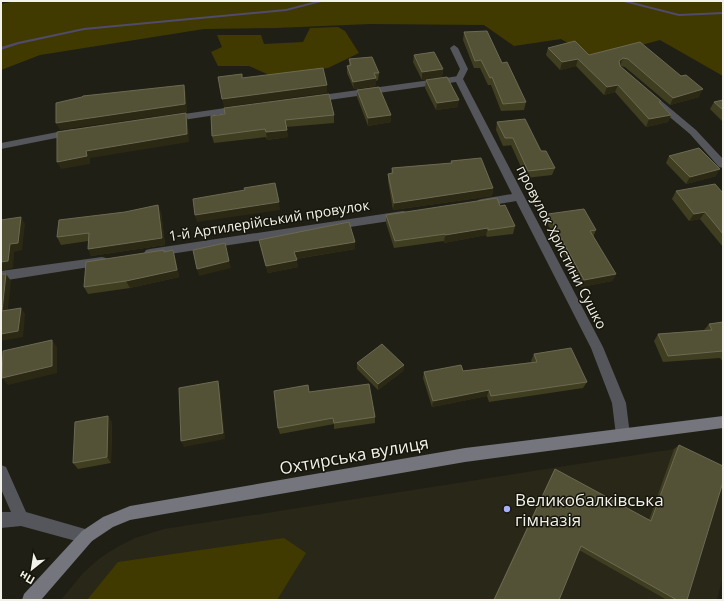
<svg xmlns="http://www.w3.org/2000/svg" width="724" height="601" viewBox="0 0 724 601" font-family="'Open Sans',sans-serif">
	<style>
		.built { fill: #292717 }
		.green { fill: #413a00 }
		.lines { fill: none; stroke-linecap: round; stroke-linejoin: round }
		.stream { fill: #504a6d; fill-rule: evenodd }
		.lane { fill: #55565b; fill-rule: evenodd }
		.street { fill: #55565b; fill-rule: evenodd }
		.secondary { fill: #74757d; fill-rule: evenodd }
		.wall { fill: #403e20 }
		.shaded-wall { fill: #2b2913 }
		.building { fill: #535136; stroke: #6c6a52 }
		.poi-dot { fill: #a7b0fc; stroke: #17160c; stroke-width: 1.5 }
		.labels { text-anchor: middle; dominant-baseline: central; stroke-width: 3; stroke-linejoin: round; paint-order: stroke }
		.street-label { font-size: 14px; fill: #f2f1ea; stroke: #17160c }
		.near-street-label { font-size: 17px; fill: #f2f1ea; stroke: #17160c }
		.near-poi-label { font-size: 17px; fill: #f2f1ea; stroke: #17160c; text-anchor: start }
	</style>
	<rect width="100%" height="100%" fill="#201f15"/>
	<polygon class="built" points="674,449 723,473 723,576 717,600 61,600 83,573 100,558 117,547 135,538 164,529"/>
	<g class="green">
		<polygon points="16,1 723,1 723,76 660,40 594,58 561,39 514,46 484,25 370,24 276,28 204,29 40,55 1,70 1,4"/>
		<polygon points="338,27 345,31 359,53 328,68 274,77 249,66 218,66 211,52 222,47 217,35 261,35 264,44 303,42 310,28"/>
		<polygon points="284,538 306,553 277,600 87,600 118,562"/>
	</g>
	<g class="lines">
		<g class="stream">
			<polygon points="317,1 325,1 286,11 84,30 19,44 1,50 1,47 18,42 84,28 286,9"/>
			<polygon points="620,1 628,1 679,14 723,12 723,14 679,16"/>
		</g>
		<polygon class="lane" points="454,45 458,48 468,69 462,81 459,82 455,79 460,69 450,48"/>
		<g class="street">
			<polygon points="459,76 463,79 603,347 626,403 630,435 628,440 623,441 618,440 616,435 612,403 591,348 516,201 482,207 478,206 477,203 478,200 482,199 512,194 456,82 315,102 310,99 315,96"/>
			<polygon points="656,98 659,99 696,130 723,159 723,168 719,167 690,134 653,103 651,101 653,99"/>
			<polygon points="239,106 244,109 242,111 170,122 165,119 170,116"/>
			<polygon points="73,129 76,130 78,132 76,134 1,149 1,143"/>
			<polygon points="403,211 407,212 408,215 407,218 403,219 150,257 146,256 144,253 146,250 150,249"/>
			<polygon points="102,257 106,258 108,261 106,264 102,265 1,281 1,271"/>
			<polygon points="1,465 6,467 26,512 92,531 95,536 92,541 87,544 21,526 1,528 1,512 11,512 1,489"/>
		</g>
		<polygon class="secondary" points="723,416 723,428 465,462 130,520 113,527 92,541 41,600 22,600 24,594 82,531 103,517 130,506 465,448"/>
	</g>
	<g class="wall">
		<polygon points="464,32 502,63 526,102 524,110 501,111 491,85 488,85 480,68 474,68 463,40"/>
		<polygon points="640,42 699,97 670,105 625,67 620,66 661,101 660,103 671,115 668,122 646,127 615,92 604,95 576,66 560,70 546,55 548,48 589,55"/>
		<polygon points="414,55 443,69 442,77 422,80 413,62"/>
		<polygon points="349,59 379,73 378,80 376,81 376,86 354,89 347,73 347,66 349,65"/>
		<polygon points="426,80 458,107 436,110 425,88"/>
		<polygon points="357,90 391,122 368,126 357,97"/>
		<polygon points="723,100 723,122 710,109 714,102"/>
		<polygon points="334,115 334,123 286,127 288,137 267,140 266,137 214,143 212,136 211,116"/>
		<polygon points="497,122 541,151 555,168 552,175 526,178 511,145 503,146 496,130"/>
		<polygon points="669,156 716,176 686,184 666,163"/>
		<polygon points="451,161 493,188 492,196 393,210 388,181 388,174 391,173 392,168 451,163"/>
		<polygon points="676,191 723,193 723,247 700,219 689,221 672,199"/>
		<polygon points="500,206 515,226 513,234 487,237 486,235 444,243 444,241 394,248 386,223 386,215"/>
		<polygon points="161,212 165,245 91,256 88,241 61,245 57,237"/>
		<polygon points="548,214 596,230 593,237 616,274 612,281 581,287 546,221"/>
		<polygon points="259,240 355,242 355,249 296,259 298,267 268,273"/>
		<polygon points="173,250 175,257 179,277 130,288 88,294 84,287 165,252"/>
		<polygon points="723,322 723,362 720,358 663,362 654,341 658,334 704,330 709,324"/>
		<polygon points="534,354 587,382 583,388 489,402 487,396 432,407 423,378 424,372 463,371 532,362 531,361"/>
		<polygon points="357,363 404,365 403,371 378,390 357,369"/>
		<polygon points="309,392 375,417 375,423 334,429 334,424 280,434 278,428"/>
		<polygon points="112,422 111,463 78,469 73,463"/>
		<polygon points="679,445 687,600 667,600 579,550 559,600 493,600 552,474 555,469 649,520 674,449"/>
	</g>
	<g class="shaded-wall">
		<polygon points="623,58 620,66 616,69 619,61"/>
		<polygon points="578,59 576,66 560,70 562,62"/>
		<polygon points="443,69 442,77 422,80 422,72"/>
		<polygon points="376,78 376,86 354,89 353,82"/>
		<polygon points="184,85 186,93 187,112 60,130 56,123"/>
		<polygon points="327,85 327,93 224,107 222,99"/>
		<polygon points="618,85 615,92 604,95 607,87"/>
		<polygon points="703,89 699,97 670,105 673,98"/>
		<polygon points="459,100 458,107 436,110 437,103"/>
		<polygon points="186,113 188,121 189,142 90,158 90,164 61,169 57,162"/>
		<polygon points="391,115 391,122 368,126 368,118"/>
		<polygon points="671,115 668,122 646,127 649,119"/>
		<polygon points="287,130 288,137 267,140 266,132"/>
		<polygon points="720,169 716,176 686,184 690,177"/>
		<polygon points="493,188 492,196 393,210 394,203"/>
		<polygon points="279,202 280,210 197,222 195,215"/>
		<polygon points="158,205 161,212 165,245 91,256 88,249"/>
		<polygon points="705,212 700,219 689,221 694,214"/>
		<polygon points="21,217 25,224 22,250 14,252 13,268 1,271 1,262"/>
		<polygon points="488,228 486,235 444,243 445,235"/>
		<polygon points="355,242 355,249 295,259 294,252"/>
		<polygon points="173,250 175,257 179,277 130,288 126,281"/>
		<polygon points="297,260 298,267 268,273 266,266"/>
		<polygon points="229,261 231,268 199,276 197,269"/>
		<polygon points="6,274 11,281 7,318 2,311"/>
		<polygon points="616,274 612,281 581,287 584,280"/>
		<polygon points="21,308 25,314 23,337 1,341 1,334"/>
		<polygon points="52,340 57,347 57,373 8,385 2,378"/>
		<polygon points="404,365 403,371 378,390 378,384"/>
		<polygon points="218,381 220,388 225,439 184,447 181,441"/>
		<polygon points="489,390 487,396 432,407 433,401"/>
		<polygon points="108,416 112,422 111,463 107,457"/>
	</g>
	<g class="building">
		<polygon points="487,31 502,63 507,62 526,102 503,104 492,77 490,78 481,60 475,61 464,32"/>
		<polygon points="575,41 589,55 640,42 681,76 686,75 703,89 673,98 628,59 623,58 619,61 620,66 661,101 659,102 671,115 649,119 618,85 607,87 578,59 562,62 548,48"/>
		<polygon points="434,52 443,69 422,72 414,55"/>
		<polygon points="372,57 379,73 374,73 376,78 353,82 347,66 351,65 349,59"/>
		<polygon points="323,68 327,85 222,99 218,77 242,74 242,78"/>
		<polygon points="447,77 459,100 437,103 426,80"/>
		<polygon points="184,85 185,104 56,123 56,103 82,97 83,96"/>
		<polygon points="379,87 391,115 368,118 357,90"/>
		<polygon points="329,94 334,115 285,120 287,130 266,132 265,129 212,136 211,116 225,114 224,108"/>
		<polygon points="723,100 723,110 714,102"/>
		<polygon points="186,113 187,134 86,151 87,156 57,162 57,132"/>
		<polygon points="525,119 541,151 546,151 555,168 528,171 513,138 505,138 497,122"/>
		<polygon points="699,148 720,169 690,177 669,156"/>
		<polygon points="481,158 493,188 394,203 388,174 393,173 392,168 452,163 451,161"/>
		<polygon points="275,183 279,202 195,215 193,199 245,190 244,188"/>
		<polygon points="715,184 723,193 723,234 705,212 694,214 676,191"/>
		<polygon points="497,198 500,206 505,205 515,226 488,230 488,228 445,235 445,234 395,241 386,215"/>
		<polygon points="158,205 162,238 88,249 89,233 57,237 59,220 125,212"/>
		<polygon points="584,209 596,230 590,231 616,274 584,280 548,214"/>
		<polygon points="21,217 18,243 10,244 8,261 1,262 1,220"/>
		<polygon points="349,222 355,242 294,252 297,260 266,266 259,240"/>
		<polygon points="225,243 229,261 197,269 193,250"/>
		<polygon points="164,250 164,252 173,250 177,270 126,281 84,287 86,262"/>
		<polygon points="1,274 6,274 2,311 21,308 18,331 1,334"/>
		<polygon points="723,322 723,351 668,356 658,334 712,330 709,324"/>
		<polygon points="52,340 52,366 2,378 3,351"/>
		<polygon points="382,344 404,365 378,384 357,363"/>
		<polygon points="571,348 587,382 491,396 489,390 433,401 424,372 461,365 463,371 537,362 534,354"/>
		<polygon points="218,381 223,433 181,441 179,388"/>
		<polygon points="369,384 375,417 334,423 333,418 278,428 274,391 308,385 309,392"/>
		<polygon points="108,416 107,457 73,463 75,422"/>
		<polygon points="679,445 723,466 723,482 687,600 677,600 581,546 559,600 494,600 555,469 651,521"/>
	</g>
	<circle class="poi-dot" cx="507" cy="509" r="4"/>
	<g class="labels">
		<g class="street-label">
			<text transform="translate(269 220) rotate(-9)">1-й Артилерійський провулок</text>
			<text transform="translate(562 247) rotate(63)">провулок Христини Сушко</text>
		</g>
		<g class="near-street-label">
			<text transform="translate(354 455) rotate(-10)">Охтирська вулиця</text>
		</g>
		<g class="near-poi-label">
			<text x="515" y="499">Великобалківська<tspan x="515" dy="20">гімназія</tspan></text>
		</g>
	</g>
	<rect width="724" height="601" fill="none" stroke="#f2f1ea" stroke-width="4"/>
	<g transform="translate(32 569) rotate(210)" stroke="#17160c" stroke-width="3" paint-order="stroke">
	<path d="M0-3L7 15L0 10L-7 15Z" fill="#f2f1ea"/>
	<text y="-6" font-size="11" font-weight="bold" text-anchor="middle" fill="#f2f1ea">Пн</text>
	</g>
</svg>
